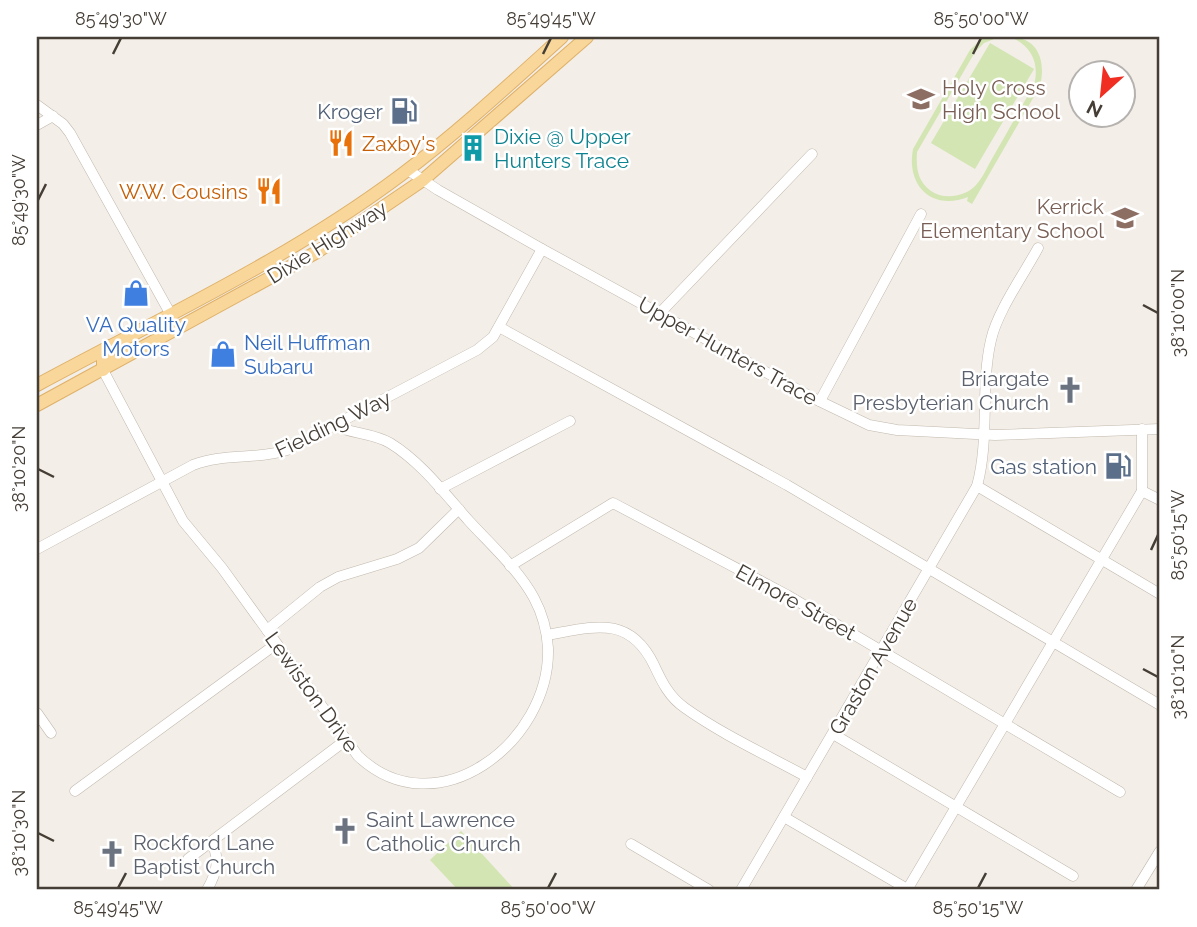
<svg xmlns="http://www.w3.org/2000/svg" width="1197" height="927" viewBox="0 0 1197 927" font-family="Raleway,sans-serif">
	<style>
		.green { fill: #d2e5b2 }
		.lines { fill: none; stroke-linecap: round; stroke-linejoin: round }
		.minor-casing { stroke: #c1b8ad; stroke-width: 11 }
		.major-casing { stroke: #deb16a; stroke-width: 14 }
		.minor { stroke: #fff; stroke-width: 10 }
		.major { stroke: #f9d699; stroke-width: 12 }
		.ticks { fill: none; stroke: #453e36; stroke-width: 2.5 }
		.labels { text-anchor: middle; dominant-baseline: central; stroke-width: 5; stroke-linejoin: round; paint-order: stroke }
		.education-label { font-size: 21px; fill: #785e54; stroke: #fff; text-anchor: start }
		.service-label { font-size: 21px; fill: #4e5e75; stroke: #fff; text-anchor: end }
		.culture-label { font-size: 21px; fill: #0d838f; stroke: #fff; text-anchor: start }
		.food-label { font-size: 21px; fill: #c56008; stroke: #fff; text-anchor: start }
		.street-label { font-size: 21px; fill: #453e36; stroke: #fff }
		.shop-label { font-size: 21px; fill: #366cbe; stroke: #fff }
		.worship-label { font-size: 21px; fill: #5b616d; stroke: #fff; text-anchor: start }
		.neatline { fill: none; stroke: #453e36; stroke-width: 2.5 }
		.ticks-label { font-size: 18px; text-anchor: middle; fill: #453e36 }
	</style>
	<rect width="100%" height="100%" fill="#f3eee7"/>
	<g class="green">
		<path d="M 983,37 L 999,37 L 984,43 L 975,52 L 917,152 C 916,167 917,181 931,191 C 943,200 966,197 976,185 C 983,178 988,165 993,157 C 1007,133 1020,109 1034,85 C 1040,63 1031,45 1010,37 C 1039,37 1046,62 1040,86 L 972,204 L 967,201 L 968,197 C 932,211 906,186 913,149 L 970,50 Z"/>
		<polygon points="990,43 1034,69 975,169 931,143"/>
		<polygon points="461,831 515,890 458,890 430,860"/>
	</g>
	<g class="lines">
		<defs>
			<g id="minor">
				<polyline points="37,105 63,124 70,133 170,313"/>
				<polyline points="37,125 53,116"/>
				<polyline points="408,170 438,190 542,249 813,398 869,425 897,430 995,435 1160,429"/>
				<polyline points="659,314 812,154"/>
				<polyline points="499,327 787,485 1160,705"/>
				<path d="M 103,370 L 183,521 L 222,568 L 358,756 C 436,830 551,742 548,648 C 547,631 542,613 534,598 C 518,569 491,545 469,521 C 445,494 421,462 390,443 C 373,433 353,434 335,426"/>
				<polyline points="820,401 921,214"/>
				<polyline points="977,486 1160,594"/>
				<polyline points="440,489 570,421"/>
				<polyline points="1142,491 1160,500"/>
				<path d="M 37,549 L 193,465 C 224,453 257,460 287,450 L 477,350 L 493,337 L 542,249"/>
				<polyline points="510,566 613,503 787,595 1120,792"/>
				<polyline points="267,630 320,587 338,577 397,559 419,548 459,509"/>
				<path d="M 547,635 C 593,627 629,614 654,665 C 662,682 669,697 685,708 C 723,735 767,755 807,777"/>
				<polyline points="37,713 51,733"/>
				<polyline points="833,734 1073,876"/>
				<polyline points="75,791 276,644"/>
				<polyline points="784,817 909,890"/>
				<polyline points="631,844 709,890"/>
				<polyline points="188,859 346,740"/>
				<path d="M 207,890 C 217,872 220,861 212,842"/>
				<path d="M 741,890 L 977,486 C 990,438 980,387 991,340 C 997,312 1024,274 1038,248"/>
				<polyline points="907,890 1142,491 1142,429"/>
				<polyline points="1136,890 1160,851"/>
			</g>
			<g id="major">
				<polyline points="103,370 103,359 108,356 109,346"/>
				<path d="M 37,385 C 159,319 289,259 401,175 C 457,133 510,84 562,37"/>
				<polyline points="37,405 317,252 423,180 587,37"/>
			</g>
		</defs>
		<use href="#minor" class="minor-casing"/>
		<use href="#major" class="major-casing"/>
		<use href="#minor" class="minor"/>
		<use href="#major" class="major"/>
	</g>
	<path class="ticks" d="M 113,54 L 121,38M 543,54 L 551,38M 973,54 L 981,38M 38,200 L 46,184M 1143,305 L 1158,313M 38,469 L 54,477M 1151,550 L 1158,535M 1143,669 L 1158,677M 38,833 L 54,841M 118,888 L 126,873M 548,888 L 556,873M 978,888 L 986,873"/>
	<defs>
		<symbol id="school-bare" viewBox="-9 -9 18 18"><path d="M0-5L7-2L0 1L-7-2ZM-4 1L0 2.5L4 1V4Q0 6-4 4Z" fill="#8d6e63" stroke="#fff" stroke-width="2.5" paint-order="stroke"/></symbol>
		<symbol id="fuel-bare" viewBox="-9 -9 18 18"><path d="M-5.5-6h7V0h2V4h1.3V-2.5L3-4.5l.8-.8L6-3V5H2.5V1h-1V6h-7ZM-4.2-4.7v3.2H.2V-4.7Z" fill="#5c6f8a" stroke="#fff" stroke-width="2.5" paint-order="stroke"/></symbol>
		<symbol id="restaurant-bare" viewBox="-9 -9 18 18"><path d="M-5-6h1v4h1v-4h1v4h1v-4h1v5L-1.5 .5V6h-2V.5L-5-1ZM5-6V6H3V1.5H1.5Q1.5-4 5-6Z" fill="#e8710a" stroke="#fff" stroke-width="2.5" paint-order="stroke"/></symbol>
		<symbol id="building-bare" viewBox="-9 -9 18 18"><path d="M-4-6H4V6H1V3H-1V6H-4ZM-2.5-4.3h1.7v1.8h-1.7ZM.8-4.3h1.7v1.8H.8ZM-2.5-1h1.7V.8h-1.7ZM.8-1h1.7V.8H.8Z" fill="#0f9aa8" stroke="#fff" stroke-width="2.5" paint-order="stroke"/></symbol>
		<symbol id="shop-bare" viewBox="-9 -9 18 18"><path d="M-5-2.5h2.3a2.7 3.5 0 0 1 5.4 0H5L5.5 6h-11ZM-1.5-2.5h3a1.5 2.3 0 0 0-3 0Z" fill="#3f7fe0" stroke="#fff" stroke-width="2.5" paint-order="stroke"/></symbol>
		<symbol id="church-bare" viewBox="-9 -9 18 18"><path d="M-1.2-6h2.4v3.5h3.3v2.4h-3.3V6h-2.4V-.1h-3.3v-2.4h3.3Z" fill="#6b7280" stroke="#fff" stroke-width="2.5" paint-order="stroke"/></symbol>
	</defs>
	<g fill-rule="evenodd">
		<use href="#school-bare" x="902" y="80" width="38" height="38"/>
		<use href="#fuel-bare" x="385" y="92" width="38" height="38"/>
		<use href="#restaurant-bare" x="322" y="124" width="38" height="38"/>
		<use href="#building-bare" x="454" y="129" width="38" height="38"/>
		<use href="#restaurant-bare" x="250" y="172" width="38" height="38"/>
		<use href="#school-bare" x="1106" y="199" width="38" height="38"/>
		<use href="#shop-bare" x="117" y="274" width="38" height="38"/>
		<use href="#shop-bare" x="204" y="335" width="38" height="38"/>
		<use href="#church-bare" x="1051" y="371" width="38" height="38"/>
		<use href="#fuel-bare" x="1099" y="447" width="38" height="38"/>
		<use href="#church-bare" x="326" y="812" width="38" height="38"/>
		<use href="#church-bare" x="93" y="835" width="38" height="38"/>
	</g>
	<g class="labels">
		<g class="education-label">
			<text x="942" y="87">Holy Cross<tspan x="942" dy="24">High School</tspan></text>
			<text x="1104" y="206" text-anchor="end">Kerrick<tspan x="1104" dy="24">Elementary School</tspan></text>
		</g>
		<g class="service-label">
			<text x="383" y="111">Kroger</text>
			<text x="1097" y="466">Gas station</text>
		</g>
		<g class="culture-label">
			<text x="494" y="136">Dixie @ Upper<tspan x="494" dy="24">Hunters Trace</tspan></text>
		</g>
		<g class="food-label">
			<text x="362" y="143">Zaxby's</text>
			<text x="248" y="191" text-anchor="end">W.W. Cousins</text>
		</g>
		<g class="street-label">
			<text transform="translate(327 242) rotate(-32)">Dixie Highway</text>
			<text transform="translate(728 351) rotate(29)">Upper Hunters Trace</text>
			<text transform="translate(333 424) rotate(-26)">Fielding Way</text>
			<text transform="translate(796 602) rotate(29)">Elmore Street</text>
			<text transform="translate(873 666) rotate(-60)">Graston Avenue</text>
			<text transform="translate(312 692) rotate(54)">Lewiston Drive</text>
		</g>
		<g class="shop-label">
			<text x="136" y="324">VA Quality<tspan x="136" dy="24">Motors</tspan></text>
			<text x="244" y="342" text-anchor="start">Neil Huffman<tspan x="244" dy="24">Subaru</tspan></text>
		</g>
		<g class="worship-label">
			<text x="1049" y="378" text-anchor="end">Briargate<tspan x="1049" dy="24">Presbyterian Church</tspan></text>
			<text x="366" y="819">Saint Lawrence<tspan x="366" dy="24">Catholic Church</tspan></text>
			<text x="133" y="842">Rockford Lane<tspan x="133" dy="24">Baptist Church</tspan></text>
		</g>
	</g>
	<rect width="1197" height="927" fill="none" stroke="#ffffff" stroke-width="77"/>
	<g transform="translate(1102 94) rotate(207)"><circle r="33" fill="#ffffff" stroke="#b5b2af" stroke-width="2"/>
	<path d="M0-5L12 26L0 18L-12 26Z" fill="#f02e21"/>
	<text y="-10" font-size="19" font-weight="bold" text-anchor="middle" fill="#453e36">N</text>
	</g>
	<rect x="38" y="38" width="1120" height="850" class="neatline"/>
	<g class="ticks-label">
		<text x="121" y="25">85°49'30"W</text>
		<text x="551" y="25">85°49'45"W</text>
		<text x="981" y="25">85°50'00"W</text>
		<text transform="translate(19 200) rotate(-90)" y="6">85°49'30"W</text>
		<text transform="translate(1178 313) rotate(-90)" y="6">38°10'00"N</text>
		<text transform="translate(19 469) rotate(-90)" y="6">38°10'20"N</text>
		<text transform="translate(1178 535) rotate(-90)" y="6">85°50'15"W</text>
		<text transform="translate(1178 677) rotate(-90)" y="6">38°10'10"N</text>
		<text transform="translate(19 833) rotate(-90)" y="6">38°10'30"N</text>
		<text x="118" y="914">85°49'45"W</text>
		<text x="548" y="914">85°50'00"W</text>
		<text x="978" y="914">85°50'15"W</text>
	</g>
</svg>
